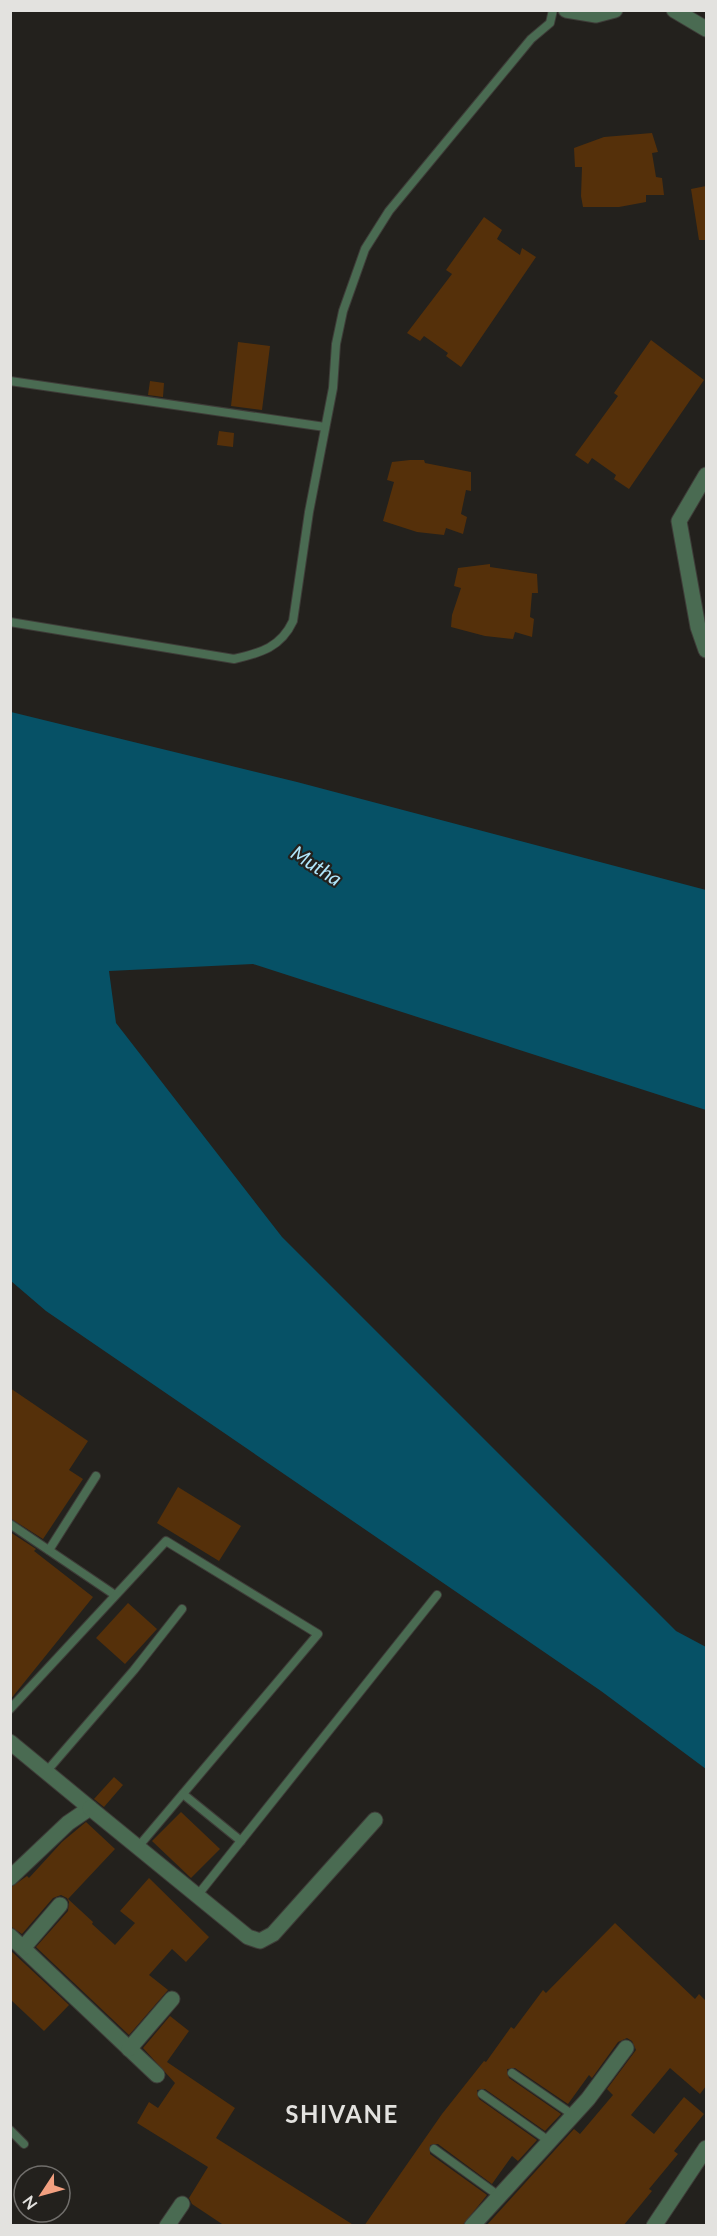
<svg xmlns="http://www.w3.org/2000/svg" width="717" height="2236" viewBox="0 0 717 2236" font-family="Lato,sans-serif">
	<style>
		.water { fill: #065166 }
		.building { fill: #55300a }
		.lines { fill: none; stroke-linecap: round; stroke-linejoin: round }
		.service-casing { stroke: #3e3c38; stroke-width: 10 }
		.minor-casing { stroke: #3e3c38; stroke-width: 17 }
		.tertiary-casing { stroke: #3e3c38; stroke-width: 17 }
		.service { stroke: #4a6b52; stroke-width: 8 }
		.minor { stroke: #4a6b52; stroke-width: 15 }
		.tertiary { stroke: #4a6b52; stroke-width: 15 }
		.labels { text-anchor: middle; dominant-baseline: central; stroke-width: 4.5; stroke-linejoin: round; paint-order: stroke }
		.water-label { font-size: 20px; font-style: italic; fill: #b1e6fb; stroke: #23211d }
		.district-label { font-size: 24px; font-weight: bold; letter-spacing: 1.5px; fill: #e3e2df; stroke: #23211d }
	</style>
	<rect width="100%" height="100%" fill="#23211d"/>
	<polygon class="water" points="11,712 297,782 706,890 706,1110 253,964 109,971 116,1023 282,1237 676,1631 706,1647 706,1769 601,1691 46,1311 11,1281"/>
	<g class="building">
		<polygon points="652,133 658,152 652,153 656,177 662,178 664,195 646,195 646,202 619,207 583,207 581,196 582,167 575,167 574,148 604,137"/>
		<polygon points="706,186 706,240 699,240 691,189"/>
		<polygon points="484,217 502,230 497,239 520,255 522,248 536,257 461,367 446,356 448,353 424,336 420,341 407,333 452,274 446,270"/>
		<polygon points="651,340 704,380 629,489 614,479 616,475 592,458 588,464 575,455 618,396 614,393"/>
		<polygon points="238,342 270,346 262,410 231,406"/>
		<polygon points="150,381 164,383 163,397 148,395"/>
		<polygon points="219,431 234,433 233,447 217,445"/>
		<polygon points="410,460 424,460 425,463 471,472 471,491 466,490 461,514 467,517 463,534 446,528 444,535 417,532 383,521 394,482 387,480 392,462"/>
		<polygon points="490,564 490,567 537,574 538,593 532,593 530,617 534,619 532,637 515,632 513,639 485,636 451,627 452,615 461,588 454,586 458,568"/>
		<polygon points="10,1388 88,1441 69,1470 83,1479 43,1539 10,1518"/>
		<polygon points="178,1487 241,1526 219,1561 157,1523"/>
		<polygon points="10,1532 36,1549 34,1551 93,1597 10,1700"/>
		<polygon points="128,1603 157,1629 125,1664 96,1638"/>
		<polygon points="114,1777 123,1785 104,1807 94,1799"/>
		<polygon points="181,1812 220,1849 191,1878 152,1841"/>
		<polygon points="86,1822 115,1849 68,1899 93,1922 92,1924 115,1945 135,1923 120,1911 149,1878 209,1937 186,1962 172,1949 149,1975 168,1990 129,2035 36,1947 68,1911 69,1902 67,1898 61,1895 53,1898 22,1934 10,1926 10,1888 27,1876 29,1878 62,1842"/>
		<polygon points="615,1923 695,1999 699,1994 706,2001 706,2086 700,2094 670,2068 631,2115 654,2134 684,2097 704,2114 674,2151 678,2154 649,2189 652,2191 623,2226 486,2226 574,2129 580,2134 613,2095 607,2089 636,2050 632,2041 627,2038 618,2042 592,2078 589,2075 568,2104 515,2068 507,2069 509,2078 561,2114 545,2131 485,2089 477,2090 479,2099 537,2140 518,2161 512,2156 492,2184 438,2144 430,2145 430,2154 487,2195 462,2226 364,2226 442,2114 484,2061 486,2062 511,2027 514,2029 543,1990 546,1993"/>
		<polygon points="10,1950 69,2005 44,2031 10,1999"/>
		<polygon points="170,2016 189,2031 167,2062 235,2108 216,2138 355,2226 225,2226 192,2204 189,2198 208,2167 137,2123 149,2102 158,2108 175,2083 143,2048"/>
	</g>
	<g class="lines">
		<defs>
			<g id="service">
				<polyline points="10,381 325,427"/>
				<path d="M 10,622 L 234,659 C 261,653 281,647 293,621 L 309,512 L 333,388 L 336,344 L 343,311 L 365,249 L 389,211 L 531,39 L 550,23 L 553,10"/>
				<polyline points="10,1524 115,1595"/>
				<polyline points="49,1550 96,1476"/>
				<polyline points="10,1709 166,1541 318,1634 138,1847"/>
				<polyline points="46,1772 134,1670 182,1609"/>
				<polyline points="183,1794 241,1841"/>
				<polyline points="197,1896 437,1595"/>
				<polyline points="512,2073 573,2115"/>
				<polyline points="482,2094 549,2141"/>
				<polyline points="10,2130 24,2144"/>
				<polyline points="434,2149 499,2196"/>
			</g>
			<g id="minor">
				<polyline points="706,475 679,521 698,627 706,650"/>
				<polyline points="10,1742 90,1808 68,1823 10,1878"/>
				<polyline points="90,1808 248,1937 260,1941 273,1934 375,1820"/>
				<polyline points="10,1936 157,2075"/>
				<polyline points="23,1948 60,1905"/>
				<polyline points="129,2049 172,1999"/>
				<polyline points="167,2226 182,2204"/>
				<polyline points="472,2226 588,2099 626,2048"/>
				<polyline points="654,2226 706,2148"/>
			</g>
			<g id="tertiary">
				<polyline points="566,10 596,15 615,10"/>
				<polyline points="674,10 706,29"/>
			</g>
		</defs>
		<use href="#service" class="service-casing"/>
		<use href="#minor" class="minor-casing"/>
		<use href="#tertiary" class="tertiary-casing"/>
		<use href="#service" class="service"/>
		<use href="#minor" class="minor"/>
		<use href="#tertiary" class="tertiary"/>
	</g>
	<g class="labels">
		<g class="water-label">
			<text transform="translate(317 865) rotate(33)">Mutha</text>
		</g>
		<g class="district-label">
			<text x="342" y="2113">SHIVANE</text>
		</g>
	</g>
	<rect width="717" height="2236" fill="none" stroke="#e3e2df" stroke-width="24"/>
	<g transform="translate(42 2194) rotate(234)"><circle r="28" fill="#23211d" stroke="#706e6b" stroke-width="1.5"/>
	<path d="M0-4.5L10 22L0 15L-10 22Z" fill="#f2a080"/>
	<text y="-9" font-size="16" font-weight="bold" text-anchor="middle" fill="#e3e2df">N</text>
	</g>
</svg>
